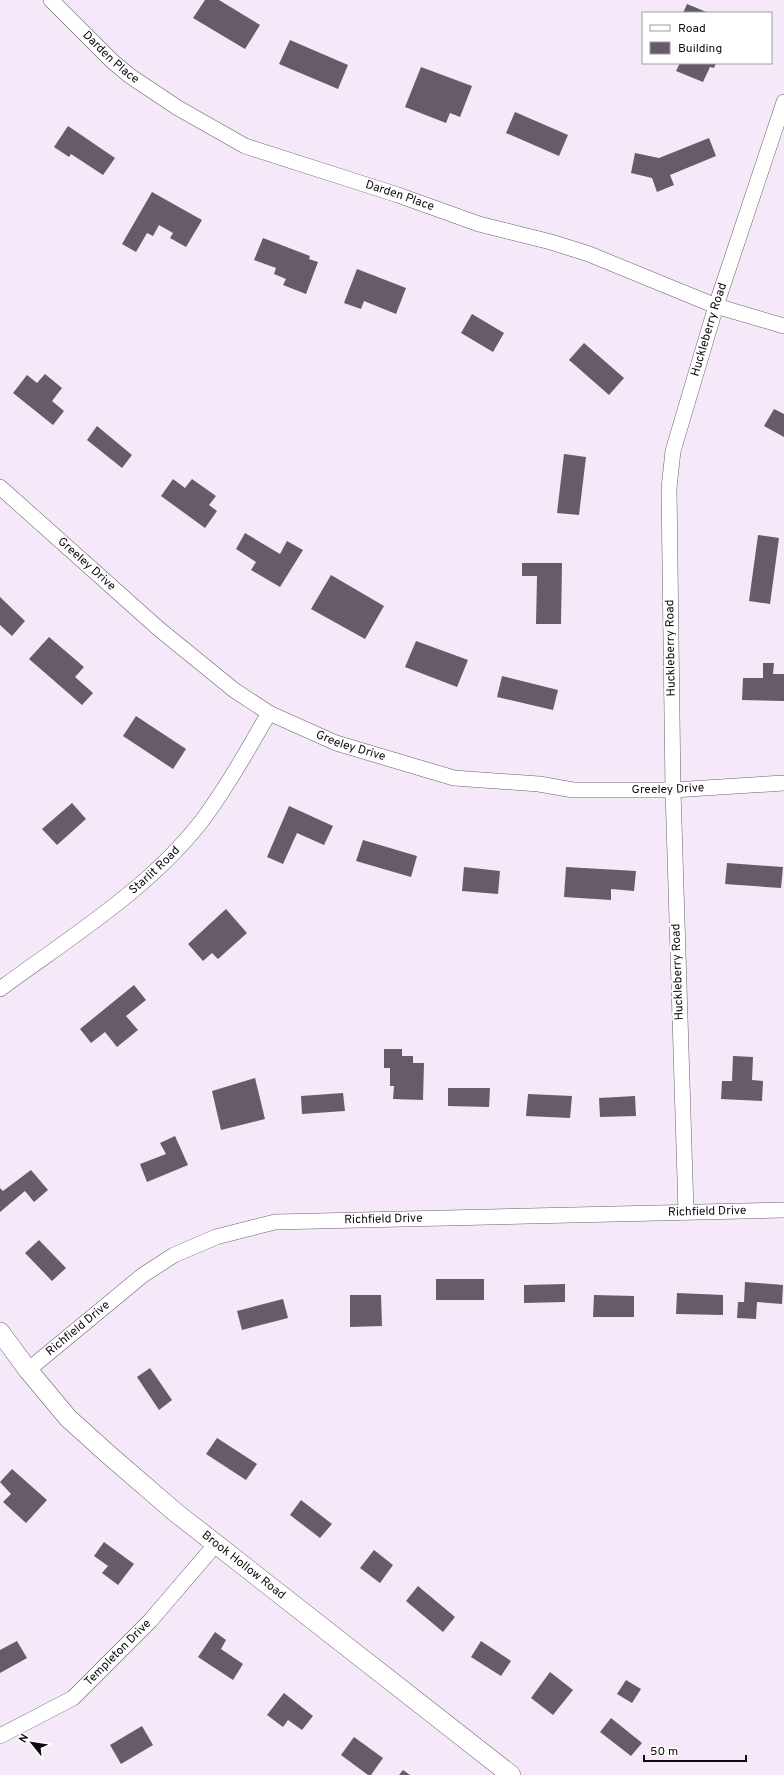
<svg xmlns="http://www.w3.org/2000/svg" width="784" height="1775" viewBox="0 0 784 1775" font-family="Overpass,sans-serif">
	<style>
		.building { fill: #665b69 }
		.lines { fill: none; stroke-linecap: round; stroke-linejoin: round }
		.minor-casing { stroke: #6a5f6d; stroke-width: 16 }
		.tertiary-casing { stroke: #6a5f6d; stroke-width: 20 }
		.minor { stroke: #fff; stroke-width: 15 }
		.tertiary { stroke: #fff; stroke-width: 19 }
		.labels { text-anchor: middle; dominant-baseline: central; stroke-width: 4; stroke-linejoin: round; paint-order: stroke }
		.street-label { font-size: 12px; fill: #0e0a0f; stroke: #fff }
	</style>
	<rect width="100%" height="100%" fill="#f5e9f9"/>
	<g class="building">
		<polygon points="205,0 219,0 260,25 245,49 193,18"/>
		<polygon points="687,4 709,13 683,13"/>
		<polygon points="290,40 348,65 338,89 279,64"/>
		<polygon points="680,63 716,63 714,68 710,67 703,82 676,71"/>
		<polygon points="421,67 472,86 460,117 450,113 446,123 405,107"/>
		<polygon points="515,112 568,135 559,156 506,133"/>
		<polygon points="68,126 115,158 103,175 71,154 69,157 54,147"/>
		<polygon points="709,138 716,156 670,175 674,185 657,192 652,178 631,173 635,153 659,158"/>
		<polygon points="152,192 202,220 186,247 170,238 173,233 159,225 153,236 147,233 136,252 122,244"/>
		<polygon points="263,238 310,256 309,259 318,262 306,294 283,285 286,279 274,274 276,268 254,260"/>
		<polygon points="357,269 406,288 396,314 364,301 361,309 344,303"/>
		<polygon points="472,314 504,333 493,352 461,333"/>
		<polygon points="584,343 624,378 609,395 569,360"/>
		<polygon points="45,374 62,388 52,401 64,411 53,425 13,393 27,375 37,383"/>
		<polygon points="774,409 784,414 784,437 764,426"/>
		<polygon points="97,426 132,455 122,468 87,440"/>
		<polygon points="564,454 586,457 579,515 557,513"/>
		<polygon points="173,479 185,488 192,479 216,496 209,505 217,511 205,528 161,496"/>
		<polygon points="245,533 280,554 287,541 303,550 280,587 251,570 256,562 236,549"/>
		<polygon points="758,535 779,538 770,604 749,601"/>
		<polygon points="522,563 562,563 561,624 536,624 537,576 522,576"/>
		<polygon points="331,575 384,606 365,639 311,609"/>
		<polygon points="0,597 25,621 12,636 0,625"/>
		<polygon points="49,637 84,667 75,677 93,693 82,705 29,659"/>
		<polygon points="416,641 468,660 457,687 405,667"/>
		<polygon points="763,663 774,663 773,674 784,674 784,701 742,700 743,678 763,678"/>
		<polygon points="502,676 558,690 553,710 497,697"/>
		<polygon points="136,716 186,749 173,769 123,736"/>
		<polygon points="72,803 86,819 57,845 42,829"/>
		<polygon points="289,806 333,826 324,845 297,833 283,864 267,857"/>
		<polygon points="363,840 417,856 411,877 356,861"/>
		<polygon points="727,863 783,867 781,888 725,884"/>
		<polygon points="464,867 500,871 498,894 462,891"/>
		<polygon points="566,867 636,871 634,891 611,889 611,900 564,897"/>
		<polygon points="226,909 247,933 218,959 212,953 203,961 188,944"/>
		<polygon points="134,985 146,1000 126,1016 138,1030 117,1047 105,1032 91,1043 80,1029"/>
		<polygon points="384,1049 402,1049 402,1056 413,1056 413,1063 424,1063 423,1100 393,1099 394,1086 390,1086 390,1068 384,1068"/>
		<polygon points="733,1056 753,1057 752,1080 763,1081 762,1101 721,1099 722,1081 732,1081"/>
		<polygon points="255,1078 265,1119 221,1130 212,1091"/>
		<polygon points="448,1088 490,1088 489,1107 448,1106"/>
		<polygon points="343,1093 345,1111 302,1114 301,1096"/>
		<polygon points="528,1094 572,1096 570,1118 526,1116"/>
		<polygon points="635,1096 636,1116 600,1117 599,1098"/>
		<polygon points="175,1136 188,1165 147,1182 140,1164 166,1154 160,1143"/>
		<polygon points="31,1170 48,1190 34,1202 25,1191 0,1212 0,1188 3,1191"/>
		<polygon points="39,1240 66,1268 52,1281 25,1253"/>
		<rect x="436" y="1279" width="48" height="21"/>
		<polygon points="745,1282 783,1285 782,1304 757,1302 756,1319 737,1318 738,1302 744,1302"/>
		<polygon points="565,1284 565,1302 524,1303 524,1285"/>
		<polygon points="677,1293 723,1295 723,1315 676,1314"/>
		<polygon points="350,1295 381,1295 382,1326 350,1327"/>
		<polygon points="594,1295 634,1296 634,1317 593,1317"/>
		<polygon points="283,1299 288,1318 242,1330 237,1311"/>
		<polygon points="150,1368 172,1400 159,1410 137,1377"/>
		<polygon points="217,1438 257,1464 246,1480 206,1454"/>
		<polygon points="12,1469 47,1500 26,1523 3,1502 11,1494 0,1482"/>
		<polygon points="301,1500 332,1524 320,1538 290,1515"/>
		<polygon points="104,1542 134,1564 118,1585 102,1573 108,1566 94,1556"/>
		<polygon points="374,1550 393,1565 380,1583 360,1568"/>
		<polygon points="418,1586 455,1617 443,1632 406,1601"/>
		<polygon points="215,1632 226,1640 221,1649 243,1664 233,1680 198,1657"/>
		<polygon points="17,1641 27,1658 0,1673 0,1650"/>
		<polygon points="481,1641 511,1661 501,1676 471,1657"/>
		<polygon points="550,1672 573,1690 553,1715 531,1698"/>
		<polygon points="626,1680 641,1689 632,1703 617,1694"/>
		<polygon points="284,1693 313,1716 302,1730 288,1720 283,1727 267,1715"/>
		<polygon points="611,1718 642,1743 631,1756 600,1732"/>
		<polygon points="142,1726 153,1745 121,1764 110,1745"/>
		<polygon points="354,1737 383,1758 371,1775 368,1775 341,1755"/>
		<polygon points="403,1770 410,1775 399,1775"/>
	</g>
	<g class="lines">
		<defs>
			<g id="minor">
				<path id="s1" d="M 51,0 L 112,61 L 130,76 L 178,108 L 245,146 L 398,195 L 479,224 L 551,242 L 589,254 L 716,306 L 784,326"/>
				<path id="s2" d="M 0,487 L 159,629 L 234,690 L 269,713 L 336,743 L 454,778 L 539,784 L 573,790 L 673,790 L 784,783"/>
				<path id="s3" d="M 0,989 C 69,938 151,888 204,818 C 228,785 249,748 269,713"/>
				<path id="s4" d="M 686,1212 L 673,790 L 669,488 L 673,451 L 716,306 L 784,102"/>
				<path id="s5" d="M 28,1370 L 143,1275 L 174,1255 L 216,1237 L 275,1222 L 784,1210"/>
				<path id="s6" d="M 0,1736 L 73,1698 L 150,1621 L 216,1544"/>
			</g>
			<g id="tertiary">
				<path id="s7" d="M 0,1332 L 28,1370 L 68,1418 L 109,1455 L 175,1512 L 511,1775"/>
			</g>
		</defs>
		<use href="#minor" class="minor-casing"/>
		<use href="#tertiary" class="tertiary-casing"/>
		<use href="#minor" class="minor"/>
		<use href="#tertiary" class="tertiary"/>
	</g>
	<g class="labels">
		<g class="street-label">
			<text stroke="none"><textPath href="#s1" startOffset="83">Darden Place</textPath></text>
			<text stroke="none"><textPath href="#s1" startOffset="407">Darden Place</textPath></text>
			<text stroke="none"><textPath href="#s4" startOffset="888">Huckleberry Road</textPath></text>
			<text stroke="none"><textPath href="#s2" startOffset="116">Greeley Drive</textPath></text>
			<text transform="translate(671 648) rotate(-91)">Huckleberry Road</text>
			<text stroke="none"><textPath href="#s2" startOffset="440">Greeley Drive</textPath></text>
			<text stroke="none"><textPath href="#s2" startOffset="763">Greeley Drive</textPath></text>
			<text stroke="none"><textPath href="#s3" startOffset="195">Starlit Road</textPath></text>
			<text transform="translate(678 972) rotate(-92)">Huckleberry Road</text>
			<text stroke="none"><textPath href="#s5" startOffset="725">Richfield Drive</textPath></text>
			<text stroke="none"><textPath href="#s5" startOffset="401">Richfield Drive</textPath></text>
			<text stroke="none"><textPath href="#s5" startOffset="65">Richfield Drive</textPath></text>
			<text stroke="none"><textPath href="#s7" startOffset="339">Brook Hollow Road</textPath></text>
			<text stroke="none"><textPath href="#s6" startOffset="146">Templeton Drive</textPath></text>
		</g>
	</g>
	<rect x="642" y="12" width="130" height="52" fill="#ffffff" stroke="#9f9d9f"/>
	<rect x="650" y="25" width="20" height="6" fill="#ffffff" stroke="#9f9d9f"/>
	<text x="678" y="32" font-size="12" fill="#0e0a0f">Road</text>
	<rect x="650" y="42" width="20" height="12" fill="#665b69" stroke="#9f9d9f"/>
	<text x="678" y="52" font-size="12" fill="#0e0a0f">Building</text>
	<g transform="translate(32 1743) rotate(300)" stroke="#ffffff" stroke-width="3" paint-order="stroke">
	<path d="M0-3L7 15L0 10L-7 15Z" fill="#0e0a0f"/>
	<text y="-6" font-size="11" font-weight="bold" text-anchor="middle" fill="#0e0a0f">N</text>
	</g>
	<path d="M644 1755v6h102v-6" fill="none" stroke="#0e0a0f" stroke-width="2"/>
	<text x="650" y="1755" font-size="12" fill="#0e0a0f" stroke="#ffffff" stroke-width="3" paint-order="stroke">50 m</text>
</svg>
